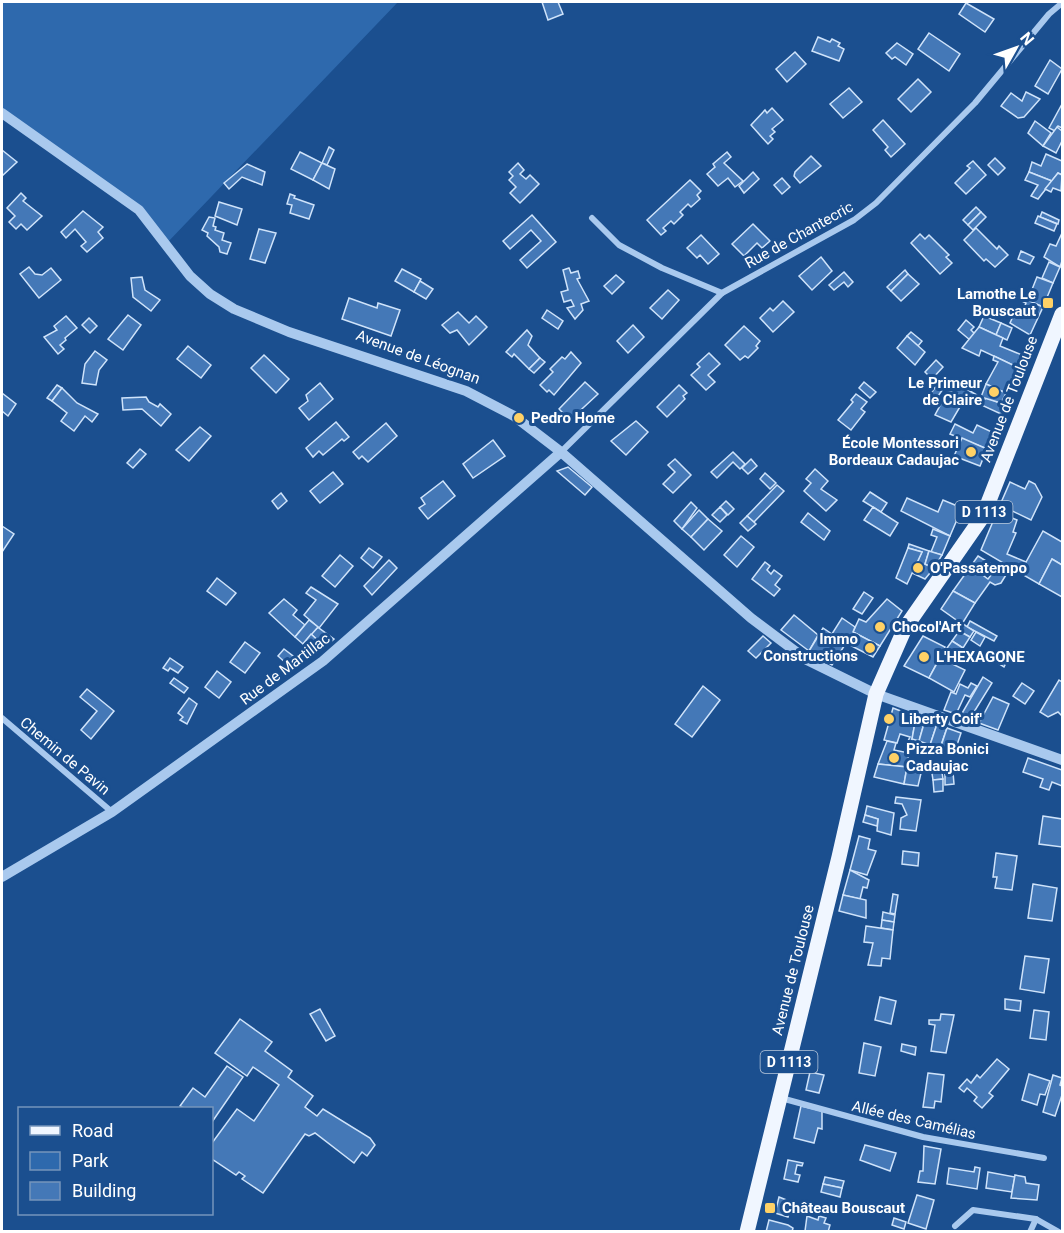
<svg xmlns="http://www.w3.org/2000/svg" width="1064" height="1233" viewBox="0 0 1064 1233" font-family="Roboto,sans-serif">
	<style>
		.green { fill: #2e69ad }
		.building { fill: #4478b7; stroke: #cfe3fa; stroke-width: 1.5 }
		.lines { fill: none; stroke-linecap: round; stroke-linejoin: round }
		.minor { stroke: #a9c9ee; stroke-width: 6 }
		.tertiary { stroke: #a9c9ee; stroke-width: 10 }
		.primary { stroke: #f0f6ff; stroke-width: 15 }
		.poi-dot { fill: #ffd166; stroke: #1b4f8f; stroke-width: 2 }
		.labels { text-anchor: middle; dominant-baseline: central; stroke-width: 6; stroke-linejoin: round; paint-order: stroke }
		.shield { fill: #1b4f8f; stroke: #bbcadd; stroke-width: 1.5 }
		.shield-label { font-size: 14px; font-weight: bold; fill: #fff }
		.street-label { font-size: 15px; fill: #fff; stroke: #1b4f8f }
		.poi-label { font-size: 15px; font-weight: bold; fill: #fff; stroke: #1b4f8f; text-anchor: start }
	</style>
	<rect width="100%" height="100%" fill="#1b4f8f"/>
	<polygon class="green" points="2,2 398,2 166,244 139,210 2,113"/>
	<g class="building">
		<polygon points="542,2 558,2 563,14 548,20"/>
		<polygon points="966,3 994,19 985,32 959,14"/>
		<polygon points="929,33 960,54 949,71 918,49"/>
		<polygon points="818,37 830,42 832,39 840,43 838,46 844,49 839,61 812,51"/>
		<polygon points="897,43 913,54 906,65 895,57 892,59 886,53"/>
		<polygon points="795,52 806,64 787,82 776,69"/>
		<polygon points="1050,60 1062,69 1048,94 1035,86"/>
		<polygon points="918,79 931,92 911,112 898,99"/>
		<polygon points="849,88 862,102 843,118 830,104"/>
		<polygon points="1026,92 1040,99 1024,117 1018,118 1001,106 1011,93 1022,101"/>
		<polygon points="1062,104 1062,128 1058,126 1055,131 1049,128"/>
		<polygon points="772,108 783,120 772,129 775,132 770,136 773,139 768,144 751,125 765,110 767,113"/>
		<polygon points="883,120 905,144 891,157 885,150 888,147 873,130"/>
		<polygon points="1035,121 1051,133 1043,146 1028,133"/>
		<polygon points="1057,127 1062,131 1062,141 1056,153 1043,146"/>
		<polygon points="329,147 334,150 327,165 322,163"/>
		<polygon points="2,150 17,162 2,176"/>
		<polygon points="300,152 322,163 313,180 291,169"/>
		<polygon points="727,152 731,157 724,163 743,181 735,187 728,178 718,186 707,174 715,167 713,164"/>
		<polygon points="1046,154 1062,161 1062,175 1058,173 1052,181 1029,172 1032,162 1041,166"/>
		<polygon points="811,156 821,166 800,183 794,176 795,172"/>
		<polygon points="995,158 1005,168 998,175 988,165"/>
		<polygon points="973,161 986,175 966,194 955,183 970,168 967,166"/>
		<polygon points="322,163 335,169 329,189 313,180"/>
		<polygon points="518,163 524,170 520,174 526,179 530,175 539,184 520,203 510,193 516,187 509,180 513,176 509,172"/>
		<polygon points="247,164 265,172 262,185 242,177 229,189 224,183"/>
		<polygon points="753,172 759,179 744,193 739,186"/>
		<polygon points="1029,172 1052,181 1038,199 1031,196 1038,185 1025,180"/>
		<polygon points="1058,173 1062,175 1061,191 1053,188 1051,192 1045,189"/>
		<polygon points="782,178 790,187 782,194 774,185"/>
		<polygon points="690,180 701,191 697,195 700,199 691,207 688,204 680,212 683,215 674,224 671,221 663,228 666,231 661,235 647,220"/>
		<polygon points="21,193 26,198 23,201 42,216 27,230 21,224 16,229 9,222 15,216 7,208"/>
		<polygon points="290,194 295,196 294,198 314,205 309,219 290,213 292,205 287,204"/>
		<polygon points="219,202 242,209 237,225 215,216"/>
		<polygon points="976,207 981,212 968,225 963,220"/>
		<polygon points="83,211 103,227 98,232 103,238 87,252 81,246 86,242 75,229 66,238 61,232"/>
		<polygon points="981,212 986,217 973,230 968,225"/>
		<polygon points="1042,212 1059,220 1058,224 1040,217"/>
		<polygon points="532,215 556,242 527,268 520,260 541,241 531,230 510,249 503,241"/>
		<polygon points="1038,216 1057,224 1054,231 1035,223"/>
		<polygon points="209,217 215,218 213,226 216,227 215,230 224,233 222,240 231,243 227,254 220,252 219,247 207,236 208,233 202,230"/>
		<polygon points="753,224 770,241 762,248 757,243 744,256 732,244"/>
		<polygon points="976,228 997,249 999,246 1008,255 995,267 986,259 984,261 964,240"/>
		<polygon points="259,229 276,233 265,263 250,259"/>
		<polygon points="1062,233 1062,261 1060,267 1044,257 1050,244 1056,246"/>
		<polygon points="920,234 925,239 929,235 949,255 946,257 952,263 940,274 911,243"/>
		<polygon points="701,235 719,254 708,264 700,255 697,258 687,248"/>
		<polygon points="1021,251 1034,257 1030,264 1018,259"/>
		<polygon points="821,257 832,271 812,290 799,276"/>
		<polygon points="1049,262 1060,267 1053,283 1042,278"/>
		<polygon points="29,267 35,274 42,275 51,268 61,280 39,298 20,274"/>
		<polygon points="569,268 571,273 578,271 580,278 577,279 589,301 581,304 583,310 575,319 567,308 574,306 571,300 564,302 561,292 568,290 563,270"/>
		<polygon points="402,269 421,279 414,292 395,281"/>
		<polygon points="905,270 908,274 891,291 887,287"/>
		<polygon points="844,272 853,282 848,287 844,282 834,290 829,285"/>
		<polygon points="908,274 919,284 901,301 891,291"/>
		<polygon points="616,275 624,282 612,294 604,286"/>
		<polygon points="142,277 145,290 160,300 151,311 133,297 131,278"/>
		<polygon points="1037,277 1053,283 1043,307 1023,298 1024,294 1029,297"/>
		<polygon points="420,281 433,289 426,299 414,292"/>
		<polygon points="668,290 679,300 662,319 650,308"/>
		<polygon points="349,298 377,308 378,303 400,310 391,336 342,319"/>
		<polygon points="1023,298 1043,307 1030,335 1010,323 1015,312 1021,315 1026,303 1022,301"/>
		<polygon points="783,301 794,312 773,332 760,318 770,308 773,311"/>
		<polygon points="547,310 563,321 558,329 542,318"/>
		<polygon points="458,312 469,323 476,316 487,327 469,345 457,330 450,333 442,325"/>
		<polygon points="128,315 141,325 123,350 108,339"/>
		<polygon points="66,316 77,328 65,338 66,340 60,345 64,349 58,354 44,337 57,330 54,326"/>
		<polygon points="984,316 1001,323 996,335 979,327"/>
		<polygon points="89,318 97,326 90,333 82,325"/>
		<polygon points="966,320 974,327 971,330 975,334 970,340 958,330"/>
		<polygon points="1001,323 1012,328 1007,340 996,335"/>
		<polygon points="633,325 644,337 628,353 617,341"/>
		<polygon points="744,326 760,341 756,346 758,348 748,358 745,356 740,360 725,345"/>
		<polygon points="979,327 1003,338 1000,346 1022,355 1017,367 981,350 979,356 962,348"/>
		<polygon points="527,330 532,336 528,345 540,358 529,369 514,354 512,357 506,352"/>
		<polygon points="911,332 922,341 918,346 907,336"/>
		<polygon points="907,336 925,352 915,365 897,348"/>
		<polygon points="188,346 211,365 201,378 177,359"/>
		<polygon points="95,351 107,360 99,370 96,385 82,383 85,364"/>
		<polygon points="571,352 581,363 554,395 549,390 547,392 540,385 553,372 550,369 562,357 565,359"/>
		<polygon points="709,353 720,364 708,375 715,382 706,390 691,375 700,367 697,364"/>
		<polygon points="264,355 289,379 276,393 251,368"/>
		<polygon points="994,356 1017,367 1006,393 986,384 998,362 993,360"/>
		<polygon points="540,358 545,362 534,373 529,369"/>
		<polygon points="936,360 943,367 932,379 925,372"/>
		<polygon points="585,382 598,394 570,420 559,409"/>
		<polygon points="864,382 876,392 870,398 859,388"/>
		<polygon points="320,383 333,399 309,420 299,408 308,401 306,395"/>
		<polygon points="938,383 943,389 936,399 930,395"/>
		<polygon points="956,383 982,398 985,399 986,397 1004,405 1001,414 951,391"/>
		<polygon points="986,384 1006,393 1001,403 981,397"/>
		<polygon points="57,385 62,388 52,401 47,398"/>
		<polygon points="679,385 687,393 683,396 685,399 667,417 657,407"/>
		<polygon points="62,388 77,403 98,414 92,422 85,416 74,431 61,421 67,413 52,401"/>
		<polygon points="948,391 964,400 951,422 935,415"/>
		<polygon points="2,393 16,404 8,416 2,411"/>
		<polygon points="856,394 867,402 861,409 865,412 851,430 838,420 853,402 851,400"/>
		<polygon points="146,397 149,402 158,407 160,404 171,414 161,426 142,409 123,410 122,398"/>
		<polygon points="636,421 648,432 626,455 611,441"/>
		<polygon points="336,422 349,437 344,441 342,439 323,455 319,451 313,457 306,448"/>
		<polygon points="386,423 397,436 368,462 362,456 359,459 353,452"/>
		<polygon points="955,424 973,433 977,425 994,433 987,449 950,434"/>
		<polygon points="200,427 211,436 189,461 176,450"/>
		<polygon points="962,438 987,449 980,466 954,456"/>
		<polygon points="493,440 505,456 473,478 463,464"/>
		<polygon points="140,449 146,454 133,468 127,463"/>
		<polygon points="733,452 745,464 740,469 733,462 717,478 711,472"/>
		<polygon points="675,459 691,475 673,493 663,484 675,472 668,465"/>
		<polygon points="751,459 757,466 748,474 742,468"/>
		<polygon points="568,467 592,487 585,495 557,471"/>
		<polygon points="815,469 828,481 821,489 837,500 826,511 804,491 811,483 806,479"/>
		<polygon points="333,472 343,484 320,503 310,491"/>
		<polygon points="765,473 776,483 770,489 760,479"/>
		<polygon points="443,481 455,496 428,519 419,508 425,504 421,498"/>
		<polygon points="1029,481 1035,484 1042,497 1031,520 1000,505 1010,482 1025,489"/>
		<polygon points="777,485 784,491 754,522 747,516"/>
		<polygon points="870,492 887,503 881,512 863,501"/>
		<polygon points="281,493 287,501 278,509 272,501"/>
		<polygon points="907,498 938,512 943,500 962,508 950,536 901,511"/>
		<polygon points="726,501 734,509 728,515 720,507"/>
		<polygon points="691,502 697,508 682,529 674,521"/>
		<polygon points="720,507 727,515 720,522 712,515"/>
		<polygon points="873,507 898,523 890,536 864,520"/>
		<polygon points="699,510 708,519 691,537 682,529"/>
		<polygon points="997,512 1017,520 1013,532 1016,533 1007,554 1026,562 1043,531 1062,542 1062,565 1052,559 1039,584 981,550"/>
		<polygon points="808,513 830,531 824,540 801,522"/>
		<polygon points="747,516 756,524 748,531 740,523"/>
		<polygon points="708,519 722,531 704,550 691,537"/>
		<polygon points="2,526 14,534 2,552"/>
		<polygon points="933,529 950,536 942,555 931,552 937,537 931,535"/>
		<polygon points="741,536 754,547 737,567 724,555"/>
		<polygon points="909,544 929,551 925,564 934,568 925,579 912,573 922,552 908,548"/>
		<polygon points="369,548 382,557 373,568 361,558"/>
		<polygon points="908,548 922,552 907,584 896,578"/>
		<polygon points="929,551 942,555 934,568 925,564"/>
		<polygon points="340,555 353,566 335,587 322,576"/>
		<polygon points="978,556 991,564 984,576 988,579 999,565 1009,570 1001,583 995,585 990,582 975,603 953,591"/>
		<polygon points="1052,559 1062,565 1062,597 1039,584"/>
		<polygon points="389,560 397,568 372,595 364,586"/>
		<polygon points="765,562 770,566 767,570 771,574 774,570 782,576 775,585 780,589 774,596 752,579"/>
		<polygon points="217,578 236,593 226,605 207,591"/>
		<polygon points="311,587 338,604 319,628 334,639 325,647 311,634 318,627 304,615 316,600 306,593"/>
		<polygon points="953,591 975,603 962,624 941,609"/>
		<polygon points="864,592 873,598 862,614 853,609"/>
		<polygon points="284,599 297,610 293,615 305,625 295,637 269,613"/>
		<polygon points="887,599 902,611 880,646 853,632 859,619 866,622"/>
		<polygon points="794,615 818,635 809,651 781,630"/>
		<polygon points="842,618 855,627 853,632 880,646 873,657 846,643 832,665 809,651 823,628 832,634"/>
		<polygon points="309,620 318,627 303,644 295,637"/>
		<polygon points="970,621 997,636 994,641 967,627"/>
		<polygon points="963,624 974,631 970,637 959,631"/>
		<polygon points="959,631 970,637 963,648 952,641"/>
		<polygon points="976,632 985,637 980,646 971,640"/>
		<polygon points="311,634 325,647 315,654 303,644"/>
		<polygon points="763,636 771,643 756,658 748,651"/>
		<polygon points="923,636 945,647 929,678 904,666"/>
		<polygon points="952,641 963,648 958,655 947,648"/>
		<polygon points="245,642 260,653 245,673 230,662"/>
		<polygon points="284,649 293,656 287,664 278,656"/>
		<polygon points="998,650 1009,657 1004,667 993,660"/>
		<polygon points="170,658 183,667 178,673 170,668 168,671 163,668"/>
		<polygon points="940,658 965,670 954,692 929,678"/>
		<polygon points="217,671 231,682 219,698 205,687"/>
		<polygon points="983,677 992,683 969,720 961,715"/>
		<polygon points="174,678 188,688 184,693 170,683"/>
		<polygon points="1059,680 1062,682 1062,716 1058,712 1048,717 1040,712"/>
		<polygon points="971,683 977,686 970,697 965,695 956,714 944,710 951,692 956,694 960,684 968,688"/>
		<polygon points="1022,683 1034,691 1025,704 1013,696"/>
		<polygon points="703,686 720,700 692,737 675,724"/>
		<polygon points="87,689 114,711 91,739 81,730 97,711 80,697"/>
		<polygon points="993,697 1009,704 998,730 979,723"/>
		<polygon points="189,698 197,704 187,724 180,720 183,717 178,713"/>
		<polygon points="893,708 916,717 911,745 906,745 910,737 900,734 897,743 884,740"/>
		<polygon points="916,717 925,720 919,741 912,739"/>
		<polygon points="925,720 937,724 930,745 919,741"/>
		<polygon points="937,724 947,728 940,748 930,745"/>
		<polygon points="947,728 961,733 955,751 950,755 939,752"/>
		<polygon points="887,741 896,743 894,750 909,753 907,767 878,764"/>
		<polygon points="1028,758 1062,770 1062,786 1052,782 1049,790 1040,787 1043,779 1023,772"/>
		<polygon points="878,764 907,767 904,784 874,777"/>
		<polygon points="941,766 943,779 933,780 931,767"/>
		<polygon points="907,767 922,769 918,786 904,784"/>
		<polygon points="945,772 953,772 954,784 945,785"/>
		<polygon points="943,779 943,791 934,792 933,780"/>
		<polygon points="896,797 921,800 916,831 900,829 901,818 907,815 902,804 895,803"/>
		<polygon points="867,806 894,813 891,835 877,831 878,819 865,815"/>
		<polygon points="865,815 878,819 877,826 863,822"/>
		<polygon points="1043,816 1062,819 1062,847 1039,844"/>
		<polygon points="859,836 870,839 868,849 876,851 867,875 850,870"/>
		<polygon points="903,851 919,853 918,866 902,864"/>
		<polygon points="996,853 1017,856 1012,890 995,888 997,877 993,877"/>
		<polygon points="850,870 869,880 867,888 863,887 860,899 843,895"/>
		<polygon points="1033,884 1057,888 1052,921 1028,918"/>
		<polygon points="893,894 898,895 895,914 890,913"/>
		<polygon points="843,895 866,900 866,918 839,911"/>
		<polygon points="883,912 895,915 894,922 882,920"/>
		<polygon points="882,920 894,922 893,930 881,928"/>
		<polygon points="866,926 893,930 890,959 882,958 881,966 868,965 873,943 864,942"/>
		<polygon points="1025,956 1049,959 1044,993 1020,989"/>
		<polygon points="880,997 896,1001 891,1024 875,1020"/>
		<polygon points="1005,999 1021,1001 1020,1011 1005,1009"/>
		<polygon points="320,1009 335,1036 326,1041 310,1014"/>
		<polygon points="1034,1010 1049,1012 1046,1040 1030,1038"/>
		<polygon points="941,1014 954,1015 946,1053 931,1051 935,1025 929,1024 929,1020 940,1020"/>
		<polygon points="240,1019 272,1042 265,1051 292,1071 288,1077 313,1096 305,1107 317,1116 323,1109 370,1138 375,1145 367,1156 362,1152 354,1163 315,1133 309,1136 305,1134 263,1193 242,1179 245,1176 239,1172 236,1175 212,1159 212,1143 237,1109 254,1121 279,1085 253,1067 247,1076 215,1053"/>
		<polygon points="864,1043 881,1047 875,1076 859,1073"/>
		<polygon points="902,1044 916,1047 915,1055 901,1051"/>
		<polygon points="997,1059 1009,1069 989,1093 993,1096 982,1108 974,1101 977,1097 967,1088 964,1092 959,1088 967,1079 971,1083 977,1075 980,1078"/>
		<polygon points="227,1066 243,1077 212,1122 212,1108 184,1108 180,1106 193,1088 205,1097"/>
		<polygon points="810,1072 824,1075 819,1093 806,1090"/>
		<polygon points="928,1073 944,1075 941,1102 935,1101 934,1108 923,1107"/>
		<polygon points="1029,1074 1050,1081 1045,1095 1040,1094 1037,1105 1022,1100"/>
		<polygon points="1053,1075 1062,1078 1060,1085 1062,1086 1062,1095 1055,1116 1043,1112"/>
		<polygon points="801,1106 822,1111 822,1129 818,1128 814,1143 794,1138"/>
		<polygon points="865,1145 896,1153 890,1171 860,1160"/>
		<polygon points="924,1146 941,1149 935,1184 918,1182 920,1171 923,1171"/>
		<polygon points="788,1160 803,1163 802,1166 797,1165 795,1174 800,1175 798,1182 784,1179"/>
		<polygon points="975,1167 980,1168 977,1189 947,1184 949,1168 974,1172"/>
		<polygon points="988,1172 1015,1177 1012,1192 986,1188"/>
		<polygon points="1015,1175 1025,1177 1026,1183 1039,1185 1037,1200 1011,1198"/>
		<polygon points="825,1177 844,1181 842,1188 823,1184"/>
		<polygon points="823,1184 842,1188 840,1197 821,1192"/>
		<polygon points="917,1195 934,1200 926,1229 908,1223"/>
		<polygon points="779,1197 799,1205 797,1215 789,1213 788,1217 775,1213"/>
		<polygon points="807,1216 818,1220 819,1216 826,1218 824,1223 830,1225 828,1232 805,1231"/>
		<polygon points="894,1218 906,1222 904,1229 892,1225"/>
		<polygon points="769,1220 788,1225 793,1228 792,1232 766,1232"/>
	</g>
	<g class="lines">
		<g class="minor">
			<polyline points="592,218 619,245 662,268 722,293"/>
			<polyline points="561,452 722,293 854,220 876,203 975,103 1049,14 1062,3"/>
			<polyline points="2,718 112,812"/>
			<polyline points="781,1098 923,1137 1044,1158"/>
			<polyline points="955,1226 973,1210 1036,1219 1059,1232"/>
			<polyline points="1030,1232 1036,1219"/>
		</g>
		<g class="tertiary">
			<polyline points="2,113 139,210 190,276 210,294 234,309 289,332 466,391 514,416 561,452 751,618 807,660 876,694 1062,760"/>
			<polyline points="2,877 112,812 323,661 561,452"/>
		</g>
		<polyline class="primary" points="747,1232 839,857 876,694 905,628 983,516 1062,314"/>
	</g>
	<g class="poi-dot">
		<rect x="1042" y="297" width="12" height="12" rx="3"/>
		<circle cx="994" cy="392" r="6"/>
		<circle cx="519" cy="418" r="6"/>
		<circle cx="971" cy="452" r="6"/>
		<circle cx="918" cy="568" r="6"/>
		<circle cx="880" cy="627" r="6"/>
		<circle cx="870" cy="648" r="6"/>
		<circle cx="924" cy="657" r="6"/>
		<circle cx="889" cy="719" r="6"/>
		<circle cx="894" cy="758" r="6"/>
		<rect x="764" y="1202" width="12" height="12" rx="3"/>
	</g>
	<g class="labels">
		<g class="shield">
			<rect x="955.5" y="501" width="57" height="22" rx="4.5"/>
			<rect x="760.5" y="1051" width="57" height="22" rx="4.5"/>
		</g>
		<g class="shield-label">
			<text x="984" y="512">D 1113</text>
			<text x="789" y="1062">D 1113</text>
		</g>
		<g class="street-label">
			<text transform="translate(799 235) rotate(-29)">Rue de Chantecric</text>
			<text transform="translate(418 357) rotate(20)">Avenue de Léognan</text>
			<text transform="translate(1009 399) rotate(-69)">Avenue de Toulouse</text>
			<text transform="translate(285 669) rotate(-37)">Rue de Martillac</text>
			<text transform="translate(65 756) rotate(40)">Chemin de Pavin</text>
			<text transform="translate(793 970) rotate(-76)">Avenue de Toulouse</text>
			<text transform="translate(914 1120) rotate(13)">Allée des Camélias</text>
		</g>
		<g class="poi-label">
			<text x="1036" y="294" text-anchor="end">Lamothe Le<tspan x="1036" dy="17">Bouscaut</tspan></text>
			<text x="982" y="383" text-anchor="end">Le Primeur<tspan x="982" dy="17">de Claire</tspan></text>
			<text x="531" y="418">Pedro Home</text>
			<text x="959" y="443" text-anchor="end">École Montessori<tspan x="959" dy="17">Bordeaux Cadaujac</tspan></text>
			<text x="930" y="568">O'Passatempo</text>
			<text x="892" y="627">Chocol'Art</text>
			<text x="858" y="639" text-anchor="end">Immo<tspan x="858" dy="17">Constructions</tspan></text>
			<text x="936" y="657">L'HEXAGONE</text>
			<text x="901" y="719">Liberty Coif'</text>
			<text x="906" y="749">Pizza Bonici<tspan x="906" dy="17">Cadaujac</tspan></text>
			<text x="782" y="1208">Château Bouscaut</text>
		</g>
	</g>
	<rect width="1064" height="1233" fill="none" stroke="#ffffff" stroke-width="6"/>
	<rect x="18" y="1107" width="195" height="108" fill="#1b4f8f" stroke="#7695bc" stroke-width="1.5"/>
	<rect x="30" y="1126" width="30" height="9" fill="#f0f6ff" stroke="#7695bc" stroke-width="1.5"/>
	<text x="72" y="1137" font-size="18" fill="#ffffff">Road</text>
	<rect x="30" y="1152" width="30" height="18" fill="#2e69ad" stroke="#7695bc" stroke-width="1.5"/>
	<text x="72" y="1167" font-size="18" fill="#ffffff">Park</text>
	<rect x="30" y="1182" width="30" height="18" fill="#4478b7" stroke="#7695bc" stroke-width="1.5"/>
	<text x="72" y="1197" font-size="18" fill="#ffffff">Building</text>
	<g transform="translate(1016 48) rotate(50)" stroke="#1b4f8f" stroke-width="4.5" paint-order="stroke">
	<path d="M0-4.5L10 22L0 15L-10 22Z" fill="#ffffff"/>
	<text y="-9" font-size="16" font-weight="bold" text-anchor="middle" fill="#ffffff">N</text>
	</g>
</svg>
